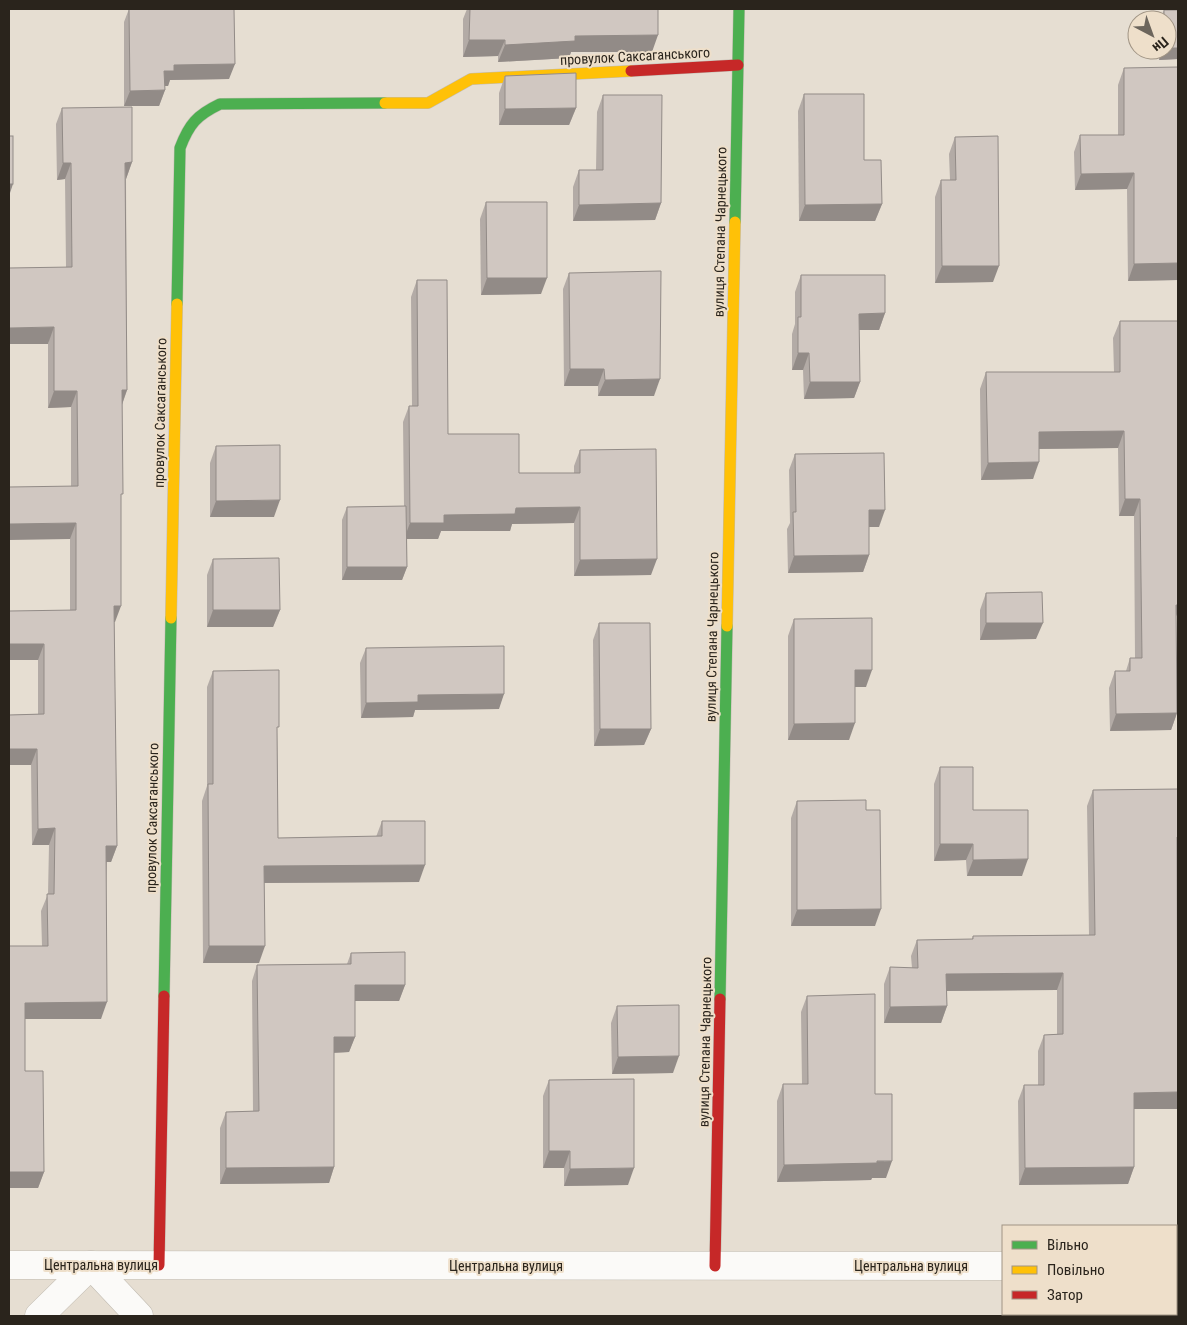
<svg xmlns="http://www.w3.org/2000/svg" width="1187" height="1325" viewBox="0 0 1187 1325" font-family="'Roboto Condensed',sans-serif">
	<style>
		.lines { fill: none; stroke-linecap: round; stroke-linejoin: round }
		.street-casing { stroke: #c1bbb1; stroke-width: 29 }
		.fast-casing { stroke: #c1bbb1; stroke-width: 12 }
		.slow-casing { stroke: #c1bbb1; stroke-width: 12 }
		.jam-casing { stroke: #c1bbb1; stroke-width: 12 }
		.street { stroke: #fbfaf8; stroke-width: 28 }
		.fast { stroke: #4caf50; stroke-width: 11 }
		.slow { stroke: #ffc107; stroke-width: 11 }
		.jam { stroke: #c62828; stroke-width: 11 }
		.wall { fill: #b3aba6 }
		.shaded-wall { fill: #928b87 }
		.building { fill: #d0c7c1; stroke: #928b87 }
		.labels { text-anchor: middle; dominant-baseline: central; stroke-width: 4; stroke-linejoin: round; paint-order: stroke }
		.street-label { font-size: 14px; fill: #2a241c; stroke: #eedfca }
	</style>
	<rect width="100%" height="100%" fill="#e6ded2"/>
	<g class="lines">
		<defs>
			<g id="street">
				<polyline points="9,1265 1003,1266"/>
				<polyline points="1176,1266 1178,1266"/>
				<polyline points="39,1316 91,1265 139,1316"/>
			</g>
			<g id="fast">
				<polyline points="735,222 739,9"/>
				<path d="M 177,304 L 180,148 C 189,124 197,115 220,104 L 385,103"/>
				<polyline points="164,996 171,618"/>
				<polyline points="720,999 727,626"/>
			</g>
			<g id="slow">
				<polyline points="385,103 428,103 471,79 631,71"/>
				<polyline points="171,618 177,304"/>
				<polyline points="727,626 735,222"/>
			</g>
			<g id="jam">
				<polyline points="631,71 738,65"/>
				<polyline points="159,1265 164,996"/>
				<polyline points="715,1266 720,999"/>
			</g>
		</defs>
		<use href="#street" class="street-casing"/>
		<use href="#fast" class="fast-casing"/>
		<use href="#slow" class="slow-casing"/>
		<use href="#jam" class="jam-casing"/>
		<use href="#street" class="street"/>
		<use href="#fast" class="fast"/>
		<use href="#slow" class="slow"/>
		<use href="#jam" class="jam"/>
	</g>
	<g class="wall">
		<polygon points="129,9 234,9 229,79 170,80 168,86 165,86 165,90 159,106 124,106 124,22"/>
		<polygon points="467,9 658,9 652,52 571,52 569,58 498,62 498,56 463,57 463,19"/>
		<polygon points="1177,9 1178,9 1178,59 1159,60 1159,50 1167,50 1167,20 1160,20 1164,10 1177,10"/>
		<polygon points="1124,68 1178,280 1128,281 1127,189 1075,190 1074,152 1080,135 1118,135 1118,85"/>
		<polygon points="505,76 576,108 569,125 499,125 499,93"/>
		<polygon points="804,94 864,160 882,204 875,221 799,221 798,111"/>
		<polygon points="603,95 661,203 655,220 573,221 573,187 579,170 596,170 597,112"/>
		<polygon points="62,108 132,162 126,179 127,390 122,405 121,501 115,622 114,622 117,846 111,862 107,862 101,1019 25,1019 25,1071 44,1172 38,1188 9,1188 9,946 42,946 41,911 48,894 49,845 32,845 31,765 9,765 9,715 38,714 38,660 9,660 70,610 70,539 71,486 71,407 48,408 48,344 66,267 65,179 57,180 56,124"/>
		<polygon points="955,137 993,282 935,283 935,197 941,180 950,180 949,154"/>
		<polygon points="486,202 541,294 481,295 480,219"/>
		<polygon points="569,273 654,396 598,396 598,386 564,386 563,289"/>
		<polygon points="801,275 885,313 879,330 859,330 860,382 854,398 804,399 803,370 792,370 792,334 795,324 795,292"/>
		<polygon points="417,280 448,434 519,473 574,473 574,466 580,450 651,575 574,576 574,523 512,524 510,531 441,531 438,539 407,539 407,567 402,580 342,580 342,520 347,507 404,506 403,422 409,406 412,406 411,297"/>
		<polygon points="1120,321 1178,321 1178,611 1176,616 1177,713 1171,730 1110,731 1109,688 1115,671 1126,671 1130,658 1135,658 1134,516 1119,516 1118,448 1039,449 1033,479 981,480 980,389 986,372 1114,372 1113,338"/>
		<polygon points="216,446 274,517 210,517 210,463"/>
		<polygon points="795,454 879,527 869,527 869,555 863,572 788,573 787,529 790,523 789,470"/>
		<polygon points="213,559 280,610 273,627 207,627 207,575"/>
		<polygon points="986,593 1036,639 980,640 980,610"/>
		<polygon points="794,619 866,687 855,687 849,740 788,740 788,636"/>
		<polygon points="599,623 651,729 644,745 594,746 593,640"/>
		<polygon points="366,648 499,709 415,710 413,717 361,718 360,663"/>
		<polygon points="213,671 277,732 278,838 376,837 382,821 419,882 264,883 259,963 203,963 202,801 207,786 207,687"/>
		<polygon points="940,767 973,810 1022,876 967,876 966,860 934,861 934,784"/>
		<polygon points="1178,789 1178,845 1177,849 1134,1109 1134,1167 1128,1184 1019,1185 1018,1101 1024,1085 1038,1085 1038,1051 1044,1035 1057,1034 1057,990 947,991 947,1006 941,1023 884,1023 884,984 890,967 912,968 911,956 917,940 972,939 973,936 1089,935 1087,806 1093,790"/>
		<polygon points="797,801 866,810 875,926 791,926 791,818"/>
		<polygon points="351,953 405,985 399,1001 355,1001 355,1037 349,1052 334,1053 334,1167 329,1183 220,1184 220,1128 226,1112 253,1111 252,981 257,965 347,964"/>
		<polygon points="807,996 875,1094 886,1178 872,1178 871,1180 777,1182 777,1101 783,1084 802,1084 801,1012"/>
		<polygon points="617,1006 673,1073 612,1074 611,1023"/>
		<polygon points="549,1080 628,1185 564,1186 564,1168 543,1168 543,1096"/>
	</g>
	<g class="shaded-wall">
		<polygon points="658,35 652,52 571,52 569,58 498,62 505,45 575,36"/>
		<polygon points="469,40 505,40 498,56 463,57"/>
		<polygon points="1167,48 1178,48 1178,59 1159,60 1163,50 1167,50"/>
		<polygon points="235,64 229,79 170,80 168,86 159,86 164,71 174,65"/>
		<polygon points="165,90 159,106 124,106 130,91"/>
		<polygon points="576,108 569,125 499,125 505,109"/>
		<polygon points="132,162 126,179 125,163"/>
		<polygon points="63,163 71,163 65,179 57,180"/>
		<polygon points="1134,173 1127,189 1075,190 1081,174"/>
		<polygon points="9,184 13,184 9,196"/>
		<polygon points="661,203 655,220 573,221 579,205"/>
		<polygon points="882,204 875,221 799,221 805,205"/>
		<polygon points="1178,263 1178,280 1128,281 1134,264"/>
		<polygon points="942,266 999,266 993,282 935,283"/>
		<polygon points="487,278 547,278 541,294 481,295"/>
		<polygon points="885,313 879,330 853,330 859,314"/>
		<polygon points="54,327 48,344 9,344 9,328"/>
		<polygon points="798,353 809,353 803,370 792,370"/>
		<polygon points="570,369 604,369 598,386 564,386"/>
		<polygon points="660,379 654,396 598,396 605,380"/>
		<polygon points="810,382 860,382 854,398 804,399"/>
		<polygon points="122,390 127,390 121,407"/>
		<polygon points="54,391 77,391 71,407 48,408"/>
		<polygon points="1124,431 1118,448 1033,449 1039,432"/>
		<polygon points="1039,462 1033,479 981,480 988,463"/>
		<polygon points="1125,499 1140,499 1134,516 1119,516"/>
		<polygon points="280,500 274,517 210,517 216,501"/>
		<polygon points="580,507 574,523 512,524 510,531 441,531 438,539 404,539 410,523 444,515 516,508"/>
		<polygon points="869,510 885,510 879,527 863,527"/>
		<polygon points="76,523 70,539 9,540 9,524"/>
		<polygon points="869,555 863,572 788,573 794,556"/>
		<polygon points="657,559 651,575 574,576 580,560"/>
		<polygon points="347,567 407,567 402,580 342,580"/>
		<polygon points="1176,605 1178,605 1178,611 1174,622"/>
		<polygon points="114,606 121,606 115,622 108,623"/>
		<polygon points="213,610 280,610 273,627 207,627"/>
		<polygon points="986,623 1043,623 1036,639 980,640"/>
		<polygon points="9,644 44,644 38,660 9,660"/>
		<polygon points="855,670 872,670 866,687 849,687"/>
		<polygon points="504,694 499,709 415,710 413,717 361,718 366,703 418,695"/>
		<polygon points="1177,713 1171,730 1110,731 1116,714"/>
		<polygon points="855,723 849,740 788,740 794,724"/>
		<polygon points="600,729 651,729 644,745 594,746"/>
		<polygon points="9,749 37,749 31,765 9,765"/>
		<polygon points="55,828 49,845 32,845 38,829"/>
		<polygon points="1177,837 1178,837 1178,845 1175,854"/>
		<polygon points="940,844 973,844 966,860 934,861"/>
		<polygon points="106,846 117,846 111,862 100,862"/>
		<polygon points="1028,859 1022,876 967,876 973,860"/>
		<polygon points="425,865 419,882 258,883 264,866"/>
		<polygon points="881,909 875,926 791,926 797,910"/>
		<polygon points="209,946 265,946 259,963 203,963"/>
		<polygon points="1063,973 1057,990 940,991 946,974"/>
		<polygon points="355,985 405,985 399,1001 349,1001"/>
		<polygon points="107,1002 101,1019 19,1019 25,1003"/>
		<polygon points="947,1006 941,1023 884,1023 890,1007"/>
		<polygon points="334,1037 355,1037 349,1052 328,1053"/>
		<polygon points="679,1056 673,1073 612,1074 618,1057"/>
		<polygon points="1178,1092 1178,1109 1128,1109 1134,1093"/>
		<polygon points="549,1151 570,1151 564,1168 543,1168"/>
		<polygon points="892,1161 886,1178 872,1178 871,1180 777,1182 784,1165"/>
		<polygon points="334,1167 329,1183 220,1184 226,1168"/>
		<polygon points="1134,1167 1128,1184 1019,1185 1025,1168"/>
		<polygon points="634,1168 628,1185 564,1186 570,1169"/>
		<polygon points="9,1172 44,1172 38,1188 9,1188"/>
	</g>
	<g class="building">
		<polygon points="129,9 234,9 235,64 174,65 174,71 164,71 165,90 130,91"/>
		<polygon points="470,9 658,9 658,35 575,36 575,41 505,45 505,40 469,40"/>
		<polygon points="1164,10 1178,10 1178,48 1167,48 1167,20 1164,20"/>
		<polygon points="1178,67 1178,263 1134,264 1134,173 1081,174 1080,135 1124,135 1124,68"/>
		<polygon points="576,73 576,108 505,109 505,76"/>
		<polygon points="804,94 864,94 864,160 881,160 882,204 805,205"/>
		<polygon points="603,95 662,95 661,203 579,205 579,170 603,170"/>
		<polygon points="132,107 132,162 125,163 127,390 122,390 123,494 121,494 121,606 114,606 117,846 106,846 107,1002 25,1003 25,1071 43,1071 44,1172 9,1172 9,946 48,946 47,894 54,894 55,828 38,829 37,749 9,749 9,715 44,714 44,644 9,644 9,611 76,610 76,523 9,524 9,487 78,486 77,391 54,391 54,327 9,328 9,268 72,267 71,163 63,163 62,108"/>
		<rect x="9" y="136" width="4" height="48"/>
		<polygon points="998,136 999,266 942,266 941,180 956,180 955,137"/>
		<polygon points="486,202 547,202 547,278 487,278"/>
		<polygon points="661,271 660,379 605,380 604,369 570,369 569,273"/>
		<polygon points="801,275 885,275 885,313 859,314 860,382 810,382 809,353 798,353 798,317 801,317"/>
		<polygon points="417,280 447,280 448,434 519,434 519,473 580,473 580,450 656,449 657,559 580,560 580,507 516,508 515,514 444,515 444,523 410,523 409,406 418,406"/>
		<polygon points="1120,321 1178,321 1178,605 1176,605 1177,713 1116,714 1115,671 1130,671 1130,658 1142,658 1140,499 1125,499 1124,431 1039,432 1039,462 988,463 986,372 1120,372"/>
		<polygon points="280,445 280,500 216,501 216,446"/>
		<polygon points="884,453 885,510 869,510 869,555 794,556 793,512 796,512 795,454"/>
		<polygon points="406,506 407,567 347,567 347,507"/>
		<polygon points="279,558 280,610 213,610 213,559"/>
		<polygon points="1042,592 1043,623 986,623 986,593"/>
		<polygon points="872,618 872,670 855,670 855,723 794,724 794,619"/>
		<polygon points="599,623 650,623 651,729 600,729"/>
		<polygon points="504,646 504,694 418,695 418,702 366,703 366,648"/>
		<polygon points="279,670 279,727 277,727 278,838 382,836 382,821 425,821 425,865 264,866 265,946 209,946 208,784 213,784 213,671"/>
		<polygon points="940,767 973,767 973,810 1028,810 1028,859 973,860 973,844 940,844"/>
		<polygon points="1178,789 1178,837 1177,837 1178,1092 1134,1093 1134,1167 1025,1168 1024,1085 1044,1085 1044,1035 1063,1034 1063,973 946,974 947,1006 890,1007 890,967 918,968 917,940 973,939 973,936 1095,935 1093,790"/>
		<polygon points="866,800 866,810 880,810 881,909 797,910 797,801"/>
		<polygon points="405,952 405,985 355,985 355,1037 334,1037 334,1167 226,1168 226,1112 259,1111 257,965 351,964 351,953"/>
		<polygon points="875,994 875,1094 892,1094 892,1161 877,1161 877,1163 784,1165 783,1084 808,1084 807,996"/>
		<polygon points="679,1005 679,1056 618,1057 617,1006"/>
		<polygon points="634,1079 634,1168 570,1169 570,1151 549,1151 549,1080"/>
	</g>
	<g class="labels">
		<g class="street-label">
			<text transform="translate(635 56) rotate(-3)">провулок Саксаганського</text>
			<text transform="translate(720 232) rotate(-89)">вулиця Степана Чарнецького</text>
			<text transform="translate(160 413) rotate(-89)">провулок Саксаганського</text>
			<text transform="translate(712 637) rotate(-89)">вулиця Степана Чарнецького</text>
			<text transform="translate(152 818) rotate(-89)">провулок Саксаганського</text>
			<text transform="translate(705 1042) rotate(-89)">вулиця Степана Чарнецького</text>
			<text x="101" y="1265">Центральна вулиця</text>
			<text x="506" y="1266">Центральна вулиця</text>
			<text x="911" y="1266">Центральна вулиця</text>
		</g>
	</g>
	<rect width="1187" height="1325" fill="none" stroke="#2a241c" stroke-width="20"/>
	<rect x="1002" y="1225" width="175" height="90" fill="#eedfca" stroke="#a09484"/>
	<rect x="1012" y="1241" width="25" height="8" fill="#4caf50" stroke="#a09484"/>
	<text x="1047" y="1250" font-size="15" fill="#2a241c">Вільно</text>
	<rect x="1012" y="1266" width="25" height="8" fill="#ffc107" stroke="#a09484"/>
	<text x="1047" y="1275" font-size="15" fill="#2a241c">Повільно</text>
	<rect x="1012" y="1291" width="25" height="8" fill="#c62828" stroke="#a09484"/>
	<text x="1047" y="1300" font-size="15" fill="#2a241c">Затор</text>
	<g transform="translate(1152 35) rotate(139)"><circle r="24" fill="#eedfca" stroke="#a09484"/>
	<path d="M0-4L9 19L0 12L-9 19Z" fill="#6c655c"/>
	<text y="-8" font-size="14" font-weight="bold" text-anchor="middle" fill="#2a241c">Пн</text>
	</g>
</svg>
